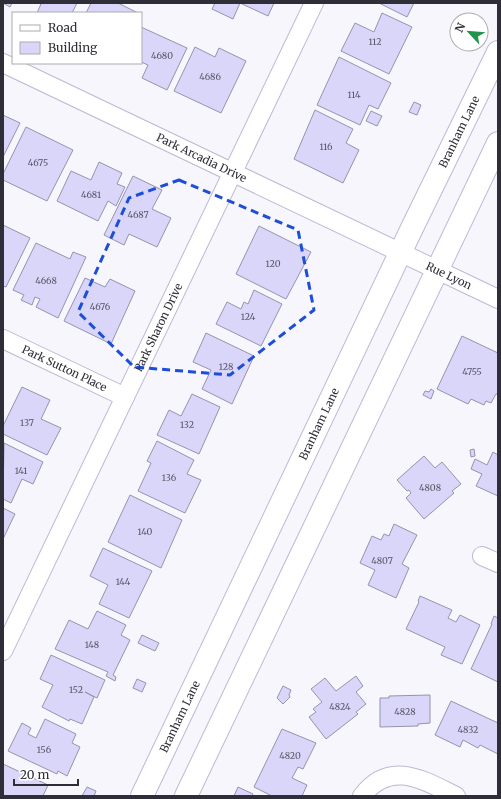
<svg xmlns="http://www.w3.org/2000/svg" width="501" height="799" viewBox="0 0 501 799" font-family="Merriweather,serif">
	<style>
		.building { fill: #d9d6fa; stroke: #9593ae }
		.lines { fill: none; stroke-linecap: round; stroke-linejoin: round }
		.street-casing { stroke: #bcbad5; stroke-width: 20 }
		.secondary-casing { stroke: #bcbad5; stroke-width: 24 }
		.street { stroke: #fff; stroke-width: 18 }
		.secondary { stroke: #fff; stroke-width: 22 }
		.marked { fill: none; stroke: #1d4ed8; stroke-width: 3; stroke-dasharray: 8 5; stroke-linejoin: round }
		.labels { text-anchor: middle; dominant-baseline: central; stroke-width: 4; stroke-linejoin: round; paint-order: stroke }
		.number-label { font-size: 9px; fill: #5a5868 }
		.street-label { font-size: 11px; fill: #2f2e38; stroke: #fff }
	</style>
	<rect width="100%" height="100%" fill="#f6f6fc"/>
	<g class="building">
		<polygon points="3,3 12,3 10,7"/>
		<polygon points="38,3 77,3 72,13 37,13 41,4"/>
		<polygon points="91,3 118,3 138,13 86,13"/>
		<polygon points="215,3 274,3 268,16 240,3 233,19 212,9"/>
		<polygon points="379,3 414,3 407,17"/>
		<polygon points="382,13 412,27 389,74 341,51 355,23 374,32"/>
		<polygon points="141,27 187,48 167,90 142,78 148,65 141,62"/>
		<polygon points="195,47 215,57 219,48 246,61 221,113 174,91"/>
		<polygon points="339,57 391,83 378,109 369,105 360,125 317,105"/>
		<polygon points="414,102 421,105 417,115 409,112"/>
		<polygon points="315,110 353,129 346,143 359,150 343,183 294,159"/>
		<polygon points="371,111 382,116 377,126 366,121"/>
		<polygon points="3,115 20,123 3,157"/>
		<polygon points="26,127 73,150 47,201 3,180 3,174"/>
		<polygon points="99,162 122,173 117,184 125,187 116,206 108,201 98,221 57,201 71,171 91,180"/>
		<polygon points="133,176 162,190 152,209 171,218 157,247 129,234 124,245 104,235"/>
		<polygon points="3,225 30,238 6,287 3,286"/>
		<polygon points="259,226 311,252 286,299 236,274"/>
		<polygon points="36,243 70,259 73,252 86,257 58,318 36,307 40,299 35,297 32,305 21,300 24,295 13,290"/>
		<polygon points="85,278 105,287 110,279 135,291 111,344 64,321"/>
		<polygon points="254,290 282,304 261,346 216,324 227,302 241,309 244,302 248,304"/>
		<polygon points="206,333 254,356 232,404 202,389 211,370 193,362"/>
		<polygon points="462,336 498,353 498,394 496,394 491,403 486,401 484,405 471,399 468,404 437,389"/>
		<polygon points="22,387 50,400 41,419 61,428 47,455 3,434 3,426"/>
		<polygon points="431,389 434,391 431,399 423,395 425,391 429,392"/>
		<polygon points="192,394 220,407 199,454 157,435 169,410 181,416"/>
		<polygon points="157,441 194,460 187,474 201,480 185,513 138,491 151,463 147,461"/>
		<polygon points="4,443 43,462 33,484 22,479 11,503 3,499"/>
		<polygon points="474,449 475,456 471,457 470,450"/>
		<polygon points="493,452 498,455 498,496 476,486 482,474 471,469 475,459 487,465"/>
		<polygon points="424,456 435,468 442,462 461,484 452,491 454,493 424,519 406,498 411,493 409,490 407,491 397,480"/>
		<polygon points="130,495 182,520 161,568 108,542"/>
		<polygon points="3,508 15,514 3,539"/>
		<polygon points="394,524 417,535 402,564 409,568 396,598 368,585 375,570 360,563 372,536 381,540 384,534 389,536"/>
		<polygon points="103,548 152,571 129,618 99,604 108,585 90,576"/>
		<polygon points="420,596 452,610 448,618 456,622 460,615 480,625 462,664 441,655 445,647 406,629 419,602 418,601"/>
		<polygon points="97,611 126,625 121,635 130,640 113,675 116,677 115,681 106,676 108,672 55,649 69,620 88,629"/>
		<polygon points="494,616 498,618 498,682 471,669 492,624 491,624"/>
		<polygon points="142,635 159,643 155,651 138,643"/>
		<polygon points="51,655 105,680 97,698 85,692 94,697 82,724 70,719 69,721 42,707 53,685 40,679"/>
		<polygon points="356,676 363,686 356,692 366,704 356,712 358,714 326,739 309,717 316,712 313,709 322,702 311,689 325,678 336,691"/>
		<polygon points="137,679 146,683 142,692 133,688"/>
		<polygon points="283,686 291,690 289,695 290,697 283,704 277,698"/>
		<polygon points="430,695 430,723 418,724 418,726 380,727 380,698 389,698 389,696"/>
		<polygon points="451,701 498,723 498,754 480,745 478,748 463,740 460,747 435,735"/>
		<polygon points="45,719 76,734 72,743 80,747 67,776 58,771 57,774 8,751 22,723 31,728 28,734 36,738"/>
		<polygon points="282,729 316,743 303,769 298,767 292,778 307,785 302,796 272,796 254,787"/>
		<polygon points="3,764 48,785 43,796 3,796"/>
		<polygon points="87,787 96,791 94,796 82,796"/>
		<polygon points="238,787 253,794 252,796 234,796"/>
	</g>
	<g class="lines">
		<defs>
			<g id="street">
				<path id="s1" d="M 3,63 L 498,299"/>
				<path id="s2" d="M 3,339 L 125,397"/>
				<polyline points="482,556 498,563"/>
				<path id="s3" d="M 3,651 L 314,3"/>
				<path d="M 362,796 C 390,759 423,780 456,796"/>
			</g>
			<g id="secondary">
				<path id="s4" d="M 142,796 L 413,226 L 498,52"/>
				<polyline points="186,796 498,143"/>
			</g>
		</defs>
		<use href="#street" class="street-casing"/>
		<use href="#secondary" class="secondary-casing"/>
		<use href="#street" class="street"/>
		<use href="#secondary" class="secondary"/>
	</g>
	<path class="marked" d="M 179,180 L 298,230 L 314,310 L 230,375 L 134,367 L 78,312 L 129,198 Z"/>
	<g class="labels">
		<g class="number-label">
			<text x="375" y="41">112</text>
			<text x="162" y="55">4680</text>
			<text x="210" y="76">4686</text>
			<text x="354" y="94">114</text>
			<text x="326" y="146">116</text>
			<text x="38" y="162">4675</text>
			<text x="91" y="194">4681</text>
			<text x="138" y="214">4687</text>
			<text x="273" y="263">120</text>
			<text x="46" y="280">4668</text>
			<text x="100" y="306">4676</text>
			<text x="248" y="316">124</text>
			<text x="226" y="366">128</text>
			<text x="472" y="371">4755</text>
			<text x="27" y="422">137</text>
			<text x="187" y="424">132</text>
			<text x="21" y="470">141</text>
			<text x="169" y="477">136</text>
			<text x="430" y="487">4808</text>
			<text x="145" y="531">140</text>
			<text x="382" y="560">4807</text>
			<text x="123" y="581">144</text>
			<text x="92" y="644">148</text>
			<text x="76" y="689">152</text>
			<text x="340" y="706">4824</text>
			<text x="405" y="711">4828</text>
			<text x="468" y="729">4832</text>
			<text x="44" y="749">156</text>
			<text x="290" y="755">4820</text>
		</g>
		<g class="street-label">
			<text stroke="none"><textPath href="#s4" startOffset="736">Branham Lane</textPath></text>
			<text stroke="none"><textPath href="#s1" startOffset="220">Park Arcadia Drive</textPath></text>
			<text stroke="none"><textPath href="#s1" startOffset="494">Rue Lyon</textPath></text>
			<text stroke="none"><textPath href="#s3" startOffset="359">Park Sharon Drive</textPath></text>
			<text stroke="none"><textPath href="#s2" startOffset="68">Park Sutton Place</textPath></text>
			<text stroke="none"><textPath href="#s4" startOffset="412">Branham Lane</textPath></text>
			<text stroke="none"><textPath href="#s4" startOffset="88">Branham Lane</textPath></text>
		</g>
	</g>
	<rect width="501" height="799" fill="none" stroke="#2f2e38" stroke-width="8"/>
	<rect x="12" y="12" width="130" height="52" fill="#ffffff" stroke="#acabaf"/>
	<rect x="20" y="25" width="20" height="6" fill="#ffffff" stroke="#acabaf"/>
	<text x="48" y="32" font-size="12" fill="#2f2e38">Road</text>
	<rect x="20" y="42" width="20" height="12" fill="#d9d6fa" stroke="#acabaf"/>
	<text x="48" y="52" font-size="12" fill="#2f2e38">Building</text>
	<g transform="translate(469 32) rotate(296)"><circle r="19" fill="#ffffff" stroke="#acabaf"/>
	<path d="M0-3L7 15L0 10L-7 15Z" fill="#23944e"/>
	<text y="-6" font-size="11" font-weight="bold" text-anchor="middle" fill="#2f2e38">N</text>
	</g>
	<path d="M14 779v6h64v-6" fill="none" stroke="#2f2e38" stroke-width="2"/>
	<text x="20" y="779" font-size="12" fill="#2f2e38" stroke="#ffffff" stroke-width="3" paint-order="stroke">20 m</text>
</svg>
